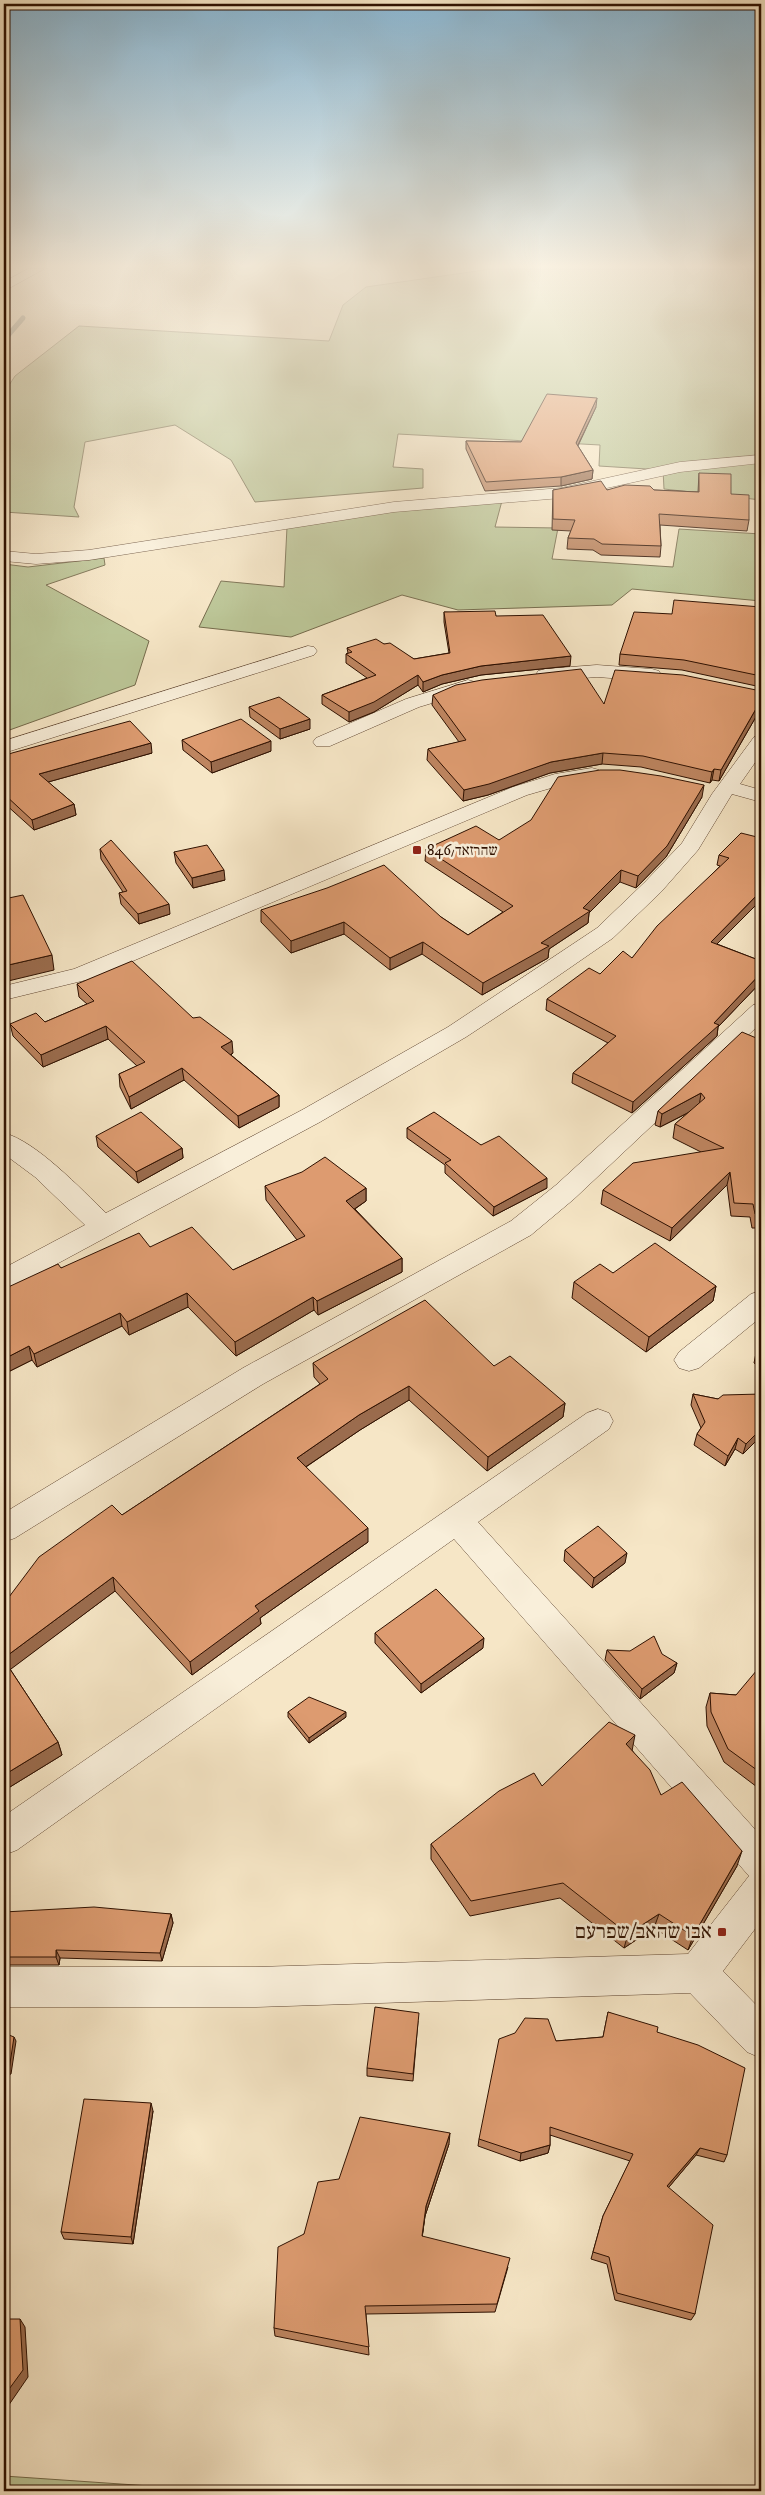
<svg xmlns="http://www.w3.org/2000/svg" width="765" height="2495" viewBox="0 0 765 2495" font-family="'IM FELL DW Pica','Frank Ruhl Libre',serif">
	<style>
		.green { fill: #bbc596; stroke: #746a4b }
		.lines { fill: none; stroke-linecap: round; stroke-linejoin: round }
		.stream { stroke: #71796f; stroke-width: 5 }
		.street-casing { stroke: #604632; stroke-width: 1 }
		.secondary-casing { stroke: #2e1000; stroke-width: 1 }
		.street { fill: #f9efda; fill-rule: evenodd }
		.secondary { fill: #f9efda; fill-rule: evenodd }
		.wall { fill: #be8560; stroke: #2e1000 }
		.shaded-wall { fill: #9b6c4e; stroke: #2e1000 }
		.building { fill: #dd9b70; stroke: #2e1000 }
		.poi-dot { fill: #8f2418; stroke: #f9efda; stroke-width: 2 }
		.labels { text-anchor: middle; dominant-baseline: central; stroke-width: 5; stroke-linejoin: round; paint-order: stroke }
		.far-poi-label { font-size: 15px; fill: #2e1000; stroke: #f9efda; text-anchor: start }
		.near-poi-label { font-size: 21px; fill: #2e1000; stroke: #f9efda; text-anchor: end }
	</style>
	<rect width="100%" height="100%" fill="#f6e6c6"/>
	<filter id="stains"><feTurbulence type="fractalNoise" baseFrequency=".004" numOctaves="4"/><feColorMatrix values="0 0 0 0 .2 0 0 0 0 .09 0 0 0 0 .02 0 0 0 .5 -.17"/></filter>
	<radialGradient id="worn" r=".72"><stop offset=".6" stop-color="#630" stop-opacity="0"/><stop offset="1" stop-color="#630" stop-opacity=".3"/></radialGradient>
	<g class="green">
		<polygon points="491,269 761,269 761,500 664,489 663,470 599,466 600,445 398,434 393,467 423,469 423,488 255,502 231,460 175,425 85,442 74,507 79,517 4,512 4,393 15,376 79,326 329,341 343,305 366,287"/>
		<polygon points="503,497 495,527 558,528 552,559 673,567 679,529 761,534 761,601 632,589 612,605 458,610 402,595 291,637 199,627 221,581 284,587 287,527 319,520"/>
		<polygon points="104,558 105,565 46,585 149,641 135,685 4,732 4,564 28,567"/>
		<polygon points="4,2476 223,2491 4,2491"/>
	</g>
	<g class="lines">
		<polyline class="stream" points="4,340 23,318"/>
		<defs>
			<g id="street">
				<polygon points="761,455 761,463 680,472 561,498 394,512 89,560 36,564 4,561 4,551 36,554 89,550 394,502 561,488 680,462"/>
				<polygon points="308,646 314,647 317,651 314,655 4,753 4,741"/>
				<polygon points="597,665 652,669 659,671 661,675 659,679 652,681 597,677 545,681 538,679 536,675 538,671 545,669"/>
				<polygon points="468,680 475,682 477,686 475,690 419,707 330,746 316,746 313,742 316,738 406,699"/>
				<path d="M 761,735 L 761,754 L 740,784 L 761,790 L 761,802 L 732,794 L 698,850 L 661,892 L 613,938 L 542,987 L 466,1037 L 320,1122 L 14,1287 L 4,1290 L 4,1268 L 85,1225 L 35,1177 L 4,1154 L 4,1133 C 36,1141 82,1190 106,1213 L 302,1110 L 448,1027 L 597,928 L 645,882 L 682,843 L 712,794 L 754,737 Z"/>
				<polygon points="592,768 599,770 602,774 599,778 558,786 527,795 90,979 4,1000 4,986 74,969 513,787 555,774"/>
				<polygon points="761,1003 761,1023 574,1199 531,1235 263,1384 15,1538 4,1542 4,1513 243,1368 511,1221 556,1185 753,1005"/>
				<polygon points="761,1291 761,1317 699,1368 689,1371 679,1368 674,1360 679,1352 751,1294"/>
				<polygon points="598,1409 609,1413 613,1421 609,1429 478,1522 761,1836 761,1921 723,1971 761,2010 761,2058 747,2052 690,1993 256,2007 4,2007 4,1967 256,1967 688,1954 749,1876 454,1539 17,1850 4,1855 4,1816 587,1413"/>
			</g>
			<polygon id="secondary" points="28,269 44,269 4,291 4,282"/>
		</defs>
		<use href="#street" class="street-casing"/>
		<use href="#secondary" class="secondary-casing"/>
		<use href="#street" class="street"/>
		<use href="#secondary" class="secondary"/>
	</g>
	<g class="wall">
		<polygon points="596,407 578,446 593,470 592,479 561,486 485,491 466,449 466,441 521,442"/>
		<polygon points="699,473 731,494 749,520 747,531 660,525 661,546 660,557 601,555 593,550 567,549 568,538 571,531 552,530 553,490 654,490 698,492"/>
		<polygon points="761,607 761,687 682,670 619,665 620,654 672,614"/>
		<polygon points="444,612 496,616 570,666 481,675 442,684 423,692 418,685 374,712 349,722 322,704 322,695 367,678 346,663 346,654 348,653 347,648 384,644 414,659 449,653 444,622"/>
		<polygon points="433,695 604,704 761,700 761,708 719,781 712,780 710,783 641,767 602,764 550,773 488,795 463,801 427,760 428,749 459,742 432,705"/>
		<polygon points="249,707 310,729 280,739 250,717"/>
		<polygon points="182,740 271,751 212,773 183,750"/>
		<polygon points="152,753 48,782 74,804 76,815 34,830 4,803 4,756"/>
		<polygon points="702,797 666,857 636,888 620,882 589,913 588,923 549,949 548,958 482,995 422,954 390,970 344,934 291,953 261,922 261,910 441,917 468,935 503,912 425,861 426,849 499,840"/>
		<polygon points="741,833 761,900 717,944 761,961 761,982 718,1027 717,1036 632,1113 572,1083 573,1073 608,1043 546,1010 547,999 600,974 632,958 720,866 717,865 719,855"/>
		<polygon points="100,849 170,914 139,924 121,904 119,893 123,892 101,859"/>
		<polygon points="174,852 225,880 193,888 176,863"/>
		<polygon points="77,984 193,1018 233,1053 231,1055 279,1095 279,1107 239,1128 184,1080 131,1109 120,1087 119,1074 137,1066 108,1039 43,1067 13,1036 10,1024 45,1022 87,1004 79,997"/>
		<polygon points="761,1040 761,1228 752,1228 750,1217 731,1216 727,1185 670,1241 601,1204 603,1190 701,1152 673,1138 675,1124 690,1112 660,1127 655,1125 658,1111"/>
		<polygon points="407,1128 481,1145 547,1188 493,1216 445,1173 445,1165 407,1138"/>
		<polygon points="96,1136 182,1148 183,1158 138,1183 98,1147"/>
		<polygon points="265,1186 366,1188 366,1201 355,1209 402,1258 402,1272 318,1315 314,1310 236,1356 188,1307 129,1335 122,1326 37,1367 32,1360 4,1374 61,1268 150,1247 233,1270 297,1240 266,1200"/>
		<polygon points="613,1273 716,1286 713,1301 646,1352 572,1298 574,1282"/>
		<polygon points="761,1348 761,1368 754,1363 756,1353"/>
		<polygon points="313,1363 494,1366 565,1403 563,1417 487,1471 409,1400 360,1430 306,1467 368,1542 260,1618 261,1624 192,1675 115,1591 10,1669 58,1742 62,1755 5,1790 4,1811 9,1597 122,1515 320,1384 314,1377"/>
		<polygon points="693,1394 718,1399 761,1394 761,1436 743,1454 735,1449 725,1466 694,1445 697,1434 701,1428 691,1405"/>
		<polygon points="565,1550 625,1563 592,1588 564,1561"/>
		<polygon points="375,1633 483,1648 421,1693 375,1643"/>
		<polygon points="607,1650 677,1663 674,1673 640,1699 605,1660"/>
		<polygon points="761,1673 761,1790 724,1762 707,1726 706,1707 710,1693 736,1695"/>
		<polygon points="288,1712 346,1717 309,1743 288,1717"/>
		<polygon points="632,1750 661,1795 737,1866 688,1950 654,1928 624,1948 560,1898 470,1916 431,1859 431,1844 542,1786"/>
		<polygon points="4,1912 171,1914 173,1923 162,1961 60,1958 59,1965 4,1965"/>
		<polygon points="608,2012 657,2032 727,2155 724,2162 696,2155 668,2188 695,2314 691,2320 615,2300 607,2264 591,2259 603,2216 630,2161 550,2135 550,2145 548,2153 520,2161 478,2146 479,2139 556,2041 603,2037"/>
		<polygon points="418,2021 413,2081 367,2076 367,2068"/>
		<polygon points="153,2111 133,2244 64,2239 61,2232"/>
		<polygon points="449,2144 425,2216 422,2237 508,2267 495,2312 366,2314 369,2355 275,2336 274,2328 304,2234 339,2179"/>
		<polygon points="761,2204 761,2214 757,2212"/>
	</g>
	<g class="shaded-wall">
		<polygon points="597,398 596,407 575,451 576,443"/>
		<polygon points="593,470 592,479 561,486 561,477"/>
		<polygon points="571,656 570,666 481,675 442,684 423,692 423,682 442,675 481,666"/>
		<polygon points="418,675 418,685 374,712 349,722 349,712"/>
		<polygon points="761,700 761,708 719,781 721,770"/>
		<polygon points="310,719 310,729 280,739 280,729"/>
		<polygon points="271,741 271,751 212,773 211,762"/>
		<polygon points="151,743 152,753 41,784 39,774"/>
		<polygon points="603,753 602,764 550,773 488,795 463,801 464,790 551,762"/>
		<polygon points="714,769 712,780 710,783 712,772"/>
		<polygon points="704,785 702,797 666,857 636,888 638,876"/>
		<polygon points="74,804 76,815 34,830 32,820"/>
		<polygon points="224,870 225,880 193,888 192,878"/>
		<polygon points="621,870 620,882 589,913 588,923 549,949 548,958 482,995 483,983 541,943 583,908"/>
		<polygon points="761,891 761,900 709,952 711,942"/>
		<polygon points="169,904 170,914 139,924 138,914"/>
		<polygon points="344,922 344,934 291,953 291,941"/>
		<polygon points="423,942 422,954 390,970 390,958"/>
		<polygon points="52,955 54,970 4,982 4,966"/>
		<polygon points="761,973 761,982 718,1027 717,1036 632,1113 633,1102 714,1023"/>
		<polygon points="106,1026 108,1039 43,1067 41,1055"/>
		<polygon points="232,1041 233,1053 223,1059 221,1047"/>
		<polygon points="182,1068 184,1080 131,1109 129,1097"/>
		<polygon points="701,1093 699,1107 660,1127 662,1114"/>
		<polygon points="279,1095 279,1107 239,1128 238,1116"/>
		<polygon points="182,1148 183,1158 138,1183 136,1172"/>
		<polygon points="730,1172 727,1185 670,1241 672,1228"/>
		<polygon points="547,1178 547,1188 493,1216 494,1207"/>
		<polygon points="366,1188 366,1201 347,1214 346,1201"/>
		<polygon points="402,1258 402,1272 318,1315 317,1301"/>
		<polygon points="716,1286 713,1301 646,1352 649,1337"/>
		<polygon points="187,1293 188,1307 129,1335 127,1322"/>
		<polygon points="313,1297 314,1310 236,1356 235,1342"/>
		<polygon points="120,1313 122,1326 37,1367 34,1354"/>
		<polygon points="29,1346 32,1360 4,1374 4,1359"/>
		<polygon points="409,1386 409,1400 360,1430 298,1472 297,1458 359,1415"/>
		<polygon points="565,1403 563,1417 487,1471 488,1457"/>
		<polygon points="761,1429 761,1436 743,1454 746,1444"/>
		<polygon points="738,1438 735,1449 725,1466 728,1456"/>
		<polygon points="368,1528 368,1542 260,1618 261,1624 192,1675 190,1662 255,1606"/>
		<polygon points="627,1553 625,1563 592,1588 594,1578"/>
		<polygon points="113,1577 115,1591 7,1672 4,1661 4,1658"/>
		<polygon points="484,1638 483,1648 421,1693 421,1684"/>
		<polygon points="677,1663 674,1673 640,1699 642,1689"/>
		<polygon points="346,1712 346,1717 309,1743 309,1738"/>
		<polygon points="635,1735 632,1751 626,1744"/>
		<polygon points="58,1742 62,1755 5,1790 4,1811 4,1775"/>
		<polygon points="742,1851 737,1866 688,1950 693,1936"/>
		<polygon points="171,1914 173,1923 162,1961 160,1953"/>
		<polygon points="659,1914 654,1928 624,1948 628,1934"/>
		<polygon points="56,1950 60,1958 59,1965 56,1957"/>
		<polygon points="14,2037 16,2041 11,2074 4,2076 4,2071"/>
		<polygon points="151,2103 153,2111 133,2244 131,2237"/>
		<polygon points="450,2133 449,2144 425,2216 421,2246 426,2206"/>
		<polygon points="550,2145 548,2153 520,2161 521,2153"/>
		<polygon points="700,2148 696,2155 664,2193 667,2186"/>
		<polygon points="20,2319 25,2327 28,2377 4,2412 4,2396"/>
	</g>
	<g class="building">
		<polygon points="547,394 597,398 576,443 593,470 561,477 486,482 466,441 521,442"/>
		<polygon points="699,473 731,474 731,494 749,495 749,520 659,514 661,546 602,544 594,539 568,538 575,520 553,519 553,490 601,481 607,490 625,485 650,486 654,490 699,492"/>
		<polygon points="674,600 761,607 761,676 684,660 620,654 634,612 672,614"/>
		<polygon points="495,611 496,616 543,615 571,656 481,666 442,675 423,682 418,675 374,702 349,712 322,695 376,675 346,654 352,652 347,648 376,639 384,644 390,643 414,659 450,653 444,612"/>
		<polygon points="581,669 604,704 615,670 683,675 761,691 761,700 721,770 714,769 712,772 643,756 603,753 551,762 489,784 464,790 428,749 466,740 433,695 456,685 482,680"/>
		<polygon points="279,697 310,719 280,729 249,707"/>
		<polygon points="241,719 271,741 211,762 182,740"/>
		<polygon points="130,721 151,743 39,774 74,804 32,820 4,794 4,756 12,753"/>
		<polygon points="600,770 620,770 661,776 704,785 667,846 638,876 621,870 583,908 590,911 541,943 549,946 483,983 423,942 390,958 344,922 291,941 261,910 327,888 384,865 441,917 468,935 513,906 426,849 476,826 499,840 531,820 558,777"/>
		<polygon points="741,833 761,838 761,891 711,942 761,961 761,973 714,1023 719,1025 633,1102 573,1073 616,1036 547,999 589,968 600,974 623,951 632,958 657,926 729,858 719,855"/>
		<polygon points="111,840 169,904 138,914 119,893 127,891 100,849"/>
		<polygon points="207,845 224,870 192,878 174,852"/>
		<polygon points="23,895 52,955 4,966 4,899"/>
		<polygon points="132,961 193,1018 200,1017 232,1041 221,1047 279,1095 238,1116 182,1068 129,1097 119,1074 145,1062 106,1026 41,1055 10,1024 36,1013 45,1022 94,1001 77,984"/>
		<polygon points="742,1032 761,1040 761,1215 755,1214 753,1204 734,1203 730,1172 672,1228 603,1190 633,1163 724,1148 675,1124 705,1098 701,1093 662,1114 658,1111"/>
		<polygon points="141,1112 182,1148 136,1172 96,1136"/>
		<polygon points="434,1112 481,1145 499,1136 547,1178 494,1207 445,1163 451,1160 407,1128"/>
		<polygon points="325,1157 366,1188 346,1201 402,1258 317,1301 313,1297 235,1342 187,1293 127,1322 120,1313 34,1354 29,1346 4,1359 4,1289 58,1264 61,1268 139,1233 150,1247 192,1227 233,1270 305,1236 265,1186 302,1172"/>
		<polygon points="655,1243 716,1286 649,1337 574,1282 600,1264 613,1273"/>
		<polygon points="425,1300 494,1366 510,1356 565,1403 488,1457 409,1386 359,1415 297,1458 368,1528 255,1606 259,1611 190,1662 113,1577 4,1658 4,1592 9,1597 39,1557 112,1505 122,1515 328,1379 313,1363"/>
		<polygon points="761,1348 761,1356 756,1353"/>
		<polygon points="693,1394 718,1399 723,1395 761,1394 761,1429 746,1444 738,1438 728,1456 697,1434 705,1422"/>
		<polygon points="598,1526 627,1553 594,1578 565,1550"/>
		<polygon points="436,1589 484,1638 421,1684 375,1633"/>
		<polygon points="654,1636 662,1654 677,1663 642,1689 607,1650 630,1651"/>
		<polygon points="4,1660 58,1742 4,1775"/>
		<polygon points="757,1670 761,1673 761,1773 728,1749 711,1712 710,1693 736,1695"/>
		<polygon points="309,1697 346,1712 309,1738 288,1712"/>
		<polygon points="609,1722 635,1735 626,1744 650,1770 661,1795 682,1782 742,1851 693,1936 659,1914 628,1934 563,1883 471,1901 431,1844 499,1791 534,1773 542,1786"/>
		<polygon points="94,1907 171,1914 160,1953 56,1950 56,1957 4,1957 4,1912"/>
		<polygon points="375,2007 419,2013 413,2074 367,2068"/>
		<polygon points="608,2012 658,2027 657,2032 698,2045 745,2068 727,2155 700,2148 667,2186 713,2225 695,2314 617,2293 609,2257 593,2252 603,2216 633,2154 550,2127 550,2145 521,2153 479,2139 499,2039 515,2033 525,2018 548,2019 556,2041 603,2037"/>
		<polygon points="4,2033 14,2037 9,2070 4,2071"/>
		<polygon points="84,2099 151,2103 131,2237 61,2232"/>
		<polygon points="360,2117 450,2133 426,2206 422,2236 510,2258 497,2304 365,2306 369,2347 274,2328 278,2247 304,2234 318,2182 339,2179"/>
		<polygon points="4,2319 20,2319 23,2370 4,2396"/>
	</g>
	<linearGradient id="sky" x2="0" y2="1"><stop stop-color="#8ab8d5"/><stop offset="0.43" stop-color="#fbf4e5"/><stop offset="1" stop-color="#fbf4e5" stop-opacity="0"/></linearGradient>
	<rect width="765" height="619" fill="url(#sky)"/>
	<g class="poi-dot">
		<rect x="412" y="845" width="10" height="10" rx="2.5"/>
		<rect x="717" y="1927" width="10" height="10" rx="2.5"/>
	</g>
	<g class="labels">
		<g class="far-poi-label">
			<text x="427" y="850">846/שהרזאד</text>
		</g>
		<g class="near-poi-label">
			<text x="712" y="1932">אבו שהאב/שפרעם</text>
		</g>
	</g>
	<rect width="765" height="2495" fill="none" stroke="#f6e6c6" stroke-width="20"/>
	<rect x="5" y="5" width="755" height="2485" fill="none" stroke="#2e1000" stroke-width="2.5"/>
	<rect x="10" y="10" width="745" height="2475" fill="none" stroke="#2e1000"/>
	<rect width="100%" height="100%" filter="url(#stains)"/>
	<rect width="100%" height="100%" fill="url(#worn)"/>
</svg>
